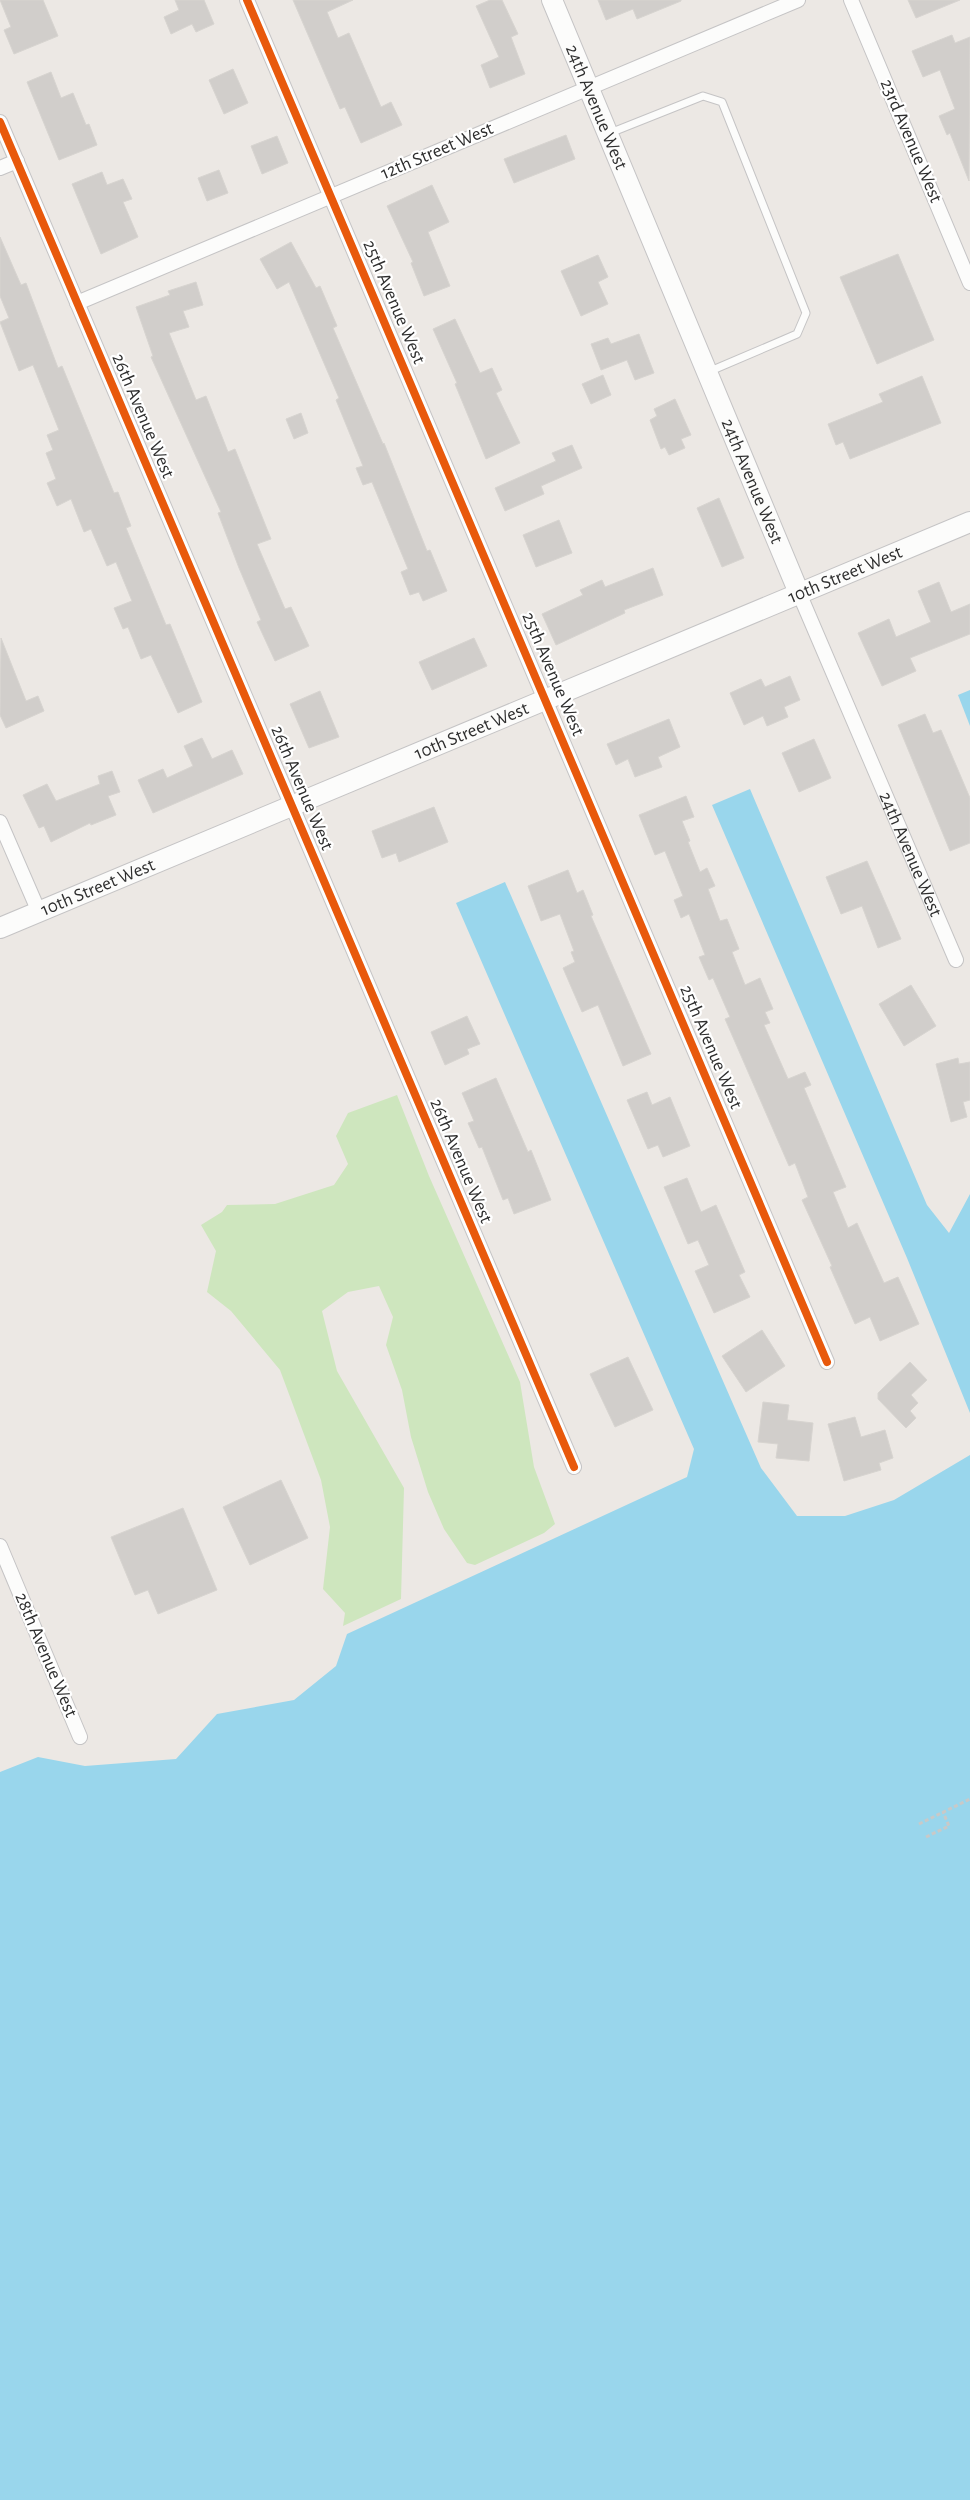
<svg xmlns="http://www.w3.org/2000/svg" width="970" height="2500" viewBox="0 0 970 2500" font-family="'Alegreya Sans',sans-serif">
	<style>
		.green { fill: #cee6be }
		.water { fill: #99d6ec }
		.building { fill: #d1cecb; stroke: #d7d4d0 }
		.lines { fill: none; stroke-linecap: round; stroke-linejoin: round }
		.lane-casing { stroke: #c5c4c5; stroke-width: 9 }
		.street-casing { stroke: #c5c4c5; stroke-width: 16 }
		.secondary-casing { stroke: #c5c4c5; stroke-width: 22 }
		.path { stroke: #c9c9c8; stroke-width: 3; stroke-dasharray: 4 2.5; stroke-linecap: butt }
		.lane { stroke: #fcfcfb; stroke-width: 7 }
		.street { stroke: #fcfcfb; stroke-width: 14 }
		.secondary { stroke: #fcfcfb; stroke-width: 20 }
		.cycleway-casing { stroke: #fff; stroke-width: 11 }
		.cycleway { stroke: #e8590c; stroke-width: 8 }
		.labels { text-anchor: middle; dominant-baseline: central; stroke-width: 4.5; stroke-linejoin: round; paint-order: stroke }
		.street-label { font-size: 19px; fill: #2e2e2e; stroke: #fff }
	</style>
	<rect width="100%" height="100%" fill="#ece8e4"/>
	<polygon class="green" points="397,1095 429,1176 520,1382 534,1467 555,1524 544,1533 475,1565 467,1563 444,1529 428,1492 411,1437 402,1390 386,1345 393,1317 379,1286 348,1292 322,1311 337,1371 404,1488 401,1599 343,1626 345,1613 323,1589 330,1527 321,1480 280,1370 231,1311 207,1292 216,1251 201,1225 222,1212 227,1205 275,1204 334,1185 348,1164 336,1136 348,1113"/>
	<g class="water">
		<polygon points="970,690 970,726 958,695"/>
		<polygon points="750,789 927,1205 949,1233 970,1194 970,1413 907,1258 712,805"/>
		<polygon points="505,882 761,1468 797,1516 845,1516 894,1500 970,1455 970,2500 0,2500 0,1772 38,1757 85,1766 176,1759 217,1714 294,1700 336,1666 347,1634 687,1477 694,1449 456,903"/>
	</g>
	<g class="building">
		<polygon points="0,0 43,0 58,36 14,54 4,30 11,27"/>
		<polygon points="175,0 204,0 214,24 196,32 192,24 171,34 164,17 179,10"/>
		<polygon points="293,0 353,0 327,12 338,38 349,33 381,107 391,102 402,125 361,143 345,107 340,109"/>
		<polygon points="490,0 502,0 518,34 511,37 525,74 490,88 481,65 499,57 476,6"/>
		<polygon points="598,0 681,0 681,1 637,19 633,9 606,20"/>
		<polygon points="908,0 960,0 916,18"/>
		<polygon points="952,35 955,43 970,37 969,181 950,133 947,135 939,116 955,109 940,70 923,77 912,51"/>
		<polygon points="233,69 248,103 224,114 209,80"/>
		<polygon points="51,72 61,98 73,93 86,125 89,124 97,145 59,160 27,82"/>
		<polygon points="566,135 575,159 514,183 504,159"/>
		<polygon points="277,136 288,163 262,174 251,146"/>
		<polygon points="219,170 228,193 207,201 198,178"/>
		<polygon points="102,172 107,185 123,179 132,199 123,202 138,237 101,254 72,184"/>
		<polygon points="432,185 449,222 428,232 450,286 424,296 411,263 413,262 387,206"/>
		<polygon points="0,237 21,285 26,283 58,368 62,366 114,493 118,492 131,526 126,528 166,625 170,624 202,702 178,713 151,655 141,659 128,627 123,629 114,608 132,601 116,562 107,566 91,529 84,532 71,499 57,506 47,483 56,479 46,453 53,450 47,435 59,430 33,365 19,371 0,322 9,318 0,296"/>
		<polygon points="291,242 316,288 320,286 337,326 333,328 383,444 384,443 427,551 430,550 447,591 423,601 419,592 410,595 401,572 408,569 372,482 363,485 356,468 363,466 336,400 339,398 289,282 277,289 260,259"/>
		<polygon points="898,254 934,340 877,364 840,277"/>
		<polygon points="598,255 608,277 598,282 608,304 581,316 561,271"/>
		<polygon points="196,282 203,305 183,311 189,327 169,333 196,400 206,396 228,452 235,449 271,539 257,544 285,609 291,607 309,646 275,661 257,622 261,620 239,568 218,513 221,512 151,357 153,356 136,307 170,295 168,291"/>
		<polygon points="455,319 480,373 492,368 502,390 496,393 520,443 486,459 455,384 457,383 433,329"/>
		<polygon points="639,334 654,373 635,380 627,360 601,370 591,344 608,338 611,344"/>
		<polygon points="603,375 611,395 591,404 582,384"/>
		<polygon points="922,376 941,423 850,459 843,442 836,445 828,424 883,402 879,394"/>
		<polygon points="675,399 691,435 681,439 685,448 669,455 665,447 661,449 650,420 657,416 654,409"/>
		<polygon points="301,413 308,433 294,439 286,419"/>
		<polygon points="572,445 582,468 541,486 544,494 505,511 495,488 556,461 552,453"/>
		<polygon points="719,498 744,558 722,567 697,508"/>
		<polygon points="559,520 572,553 536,567 523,535"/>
		<polygon points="653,568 663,595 624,610 625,613 556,645 542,614 583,595 580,590 602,580 605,587"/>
		<polygon points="939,582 951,612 970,604 970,634 910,658 916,671 882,686 858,633 889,619 896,637 931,622 918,591"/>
		<polygon points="1,638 26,701 38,696 44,711 6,728 0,715"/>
		<polygon points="474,638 487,666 432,690 419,662"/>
		<polygon points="790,676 800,700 784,707 788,717 767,726 763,716 744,725 730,693 761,679 765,687"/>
		<polygon points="320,691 339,737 309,748 290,704"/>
		<polygon points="925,714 933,733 941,730 970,798 970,843 950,851 898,725"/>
		<polygon points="669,719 680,747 658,757 662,767 635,777 628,759 616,765 607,744"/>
		<polygon points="202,738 212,759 232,750 243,774 153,813 138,780 163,769 167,778 193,766 184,746"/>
		<polygon points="814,739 831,778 799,792 782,753"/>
		<polygon points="112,771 120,792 108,796 116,815 91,825 90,823 51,842 44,826 39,828 23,795 47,784 56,801 100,784 98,776"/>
		<polygon points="686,796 694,817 682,821 690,841 688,842 700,872 707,868 715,886 708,889 720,921 727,919 739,949 732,952 745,985 760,978 773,1009 765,1012 770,1023 764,1025 788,1079 805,1072 811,1085 804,1088 846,1187 833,1192 848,1228 857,1223 884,1283 898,1277 919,1324 880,1341 870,1317 855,1324 830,1267 832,1266 802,1200 808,1197 795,1163 789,1166 725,1019 730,1017 713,978 709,980 699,957 705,955 689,914 681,918 674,900 683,896 665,851 655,855 639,815"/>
		<polygon points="434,807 448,842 399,862 396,853 382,858 372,831"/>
		<polygon points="867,861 901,939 878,948 862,906 841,914 826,877"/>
		<polygon points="568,870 577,893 583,890 593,915 591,916 651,1054 623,1066 598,1005 582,1012 563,968 575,962 571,952 574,951 560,914 541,921 528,886"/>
		<polygon points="911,985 936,1026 904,1046 879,1004"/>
		<polygon points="467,1016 480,1044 467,1049 469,1054 445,1065 431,1032"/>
		<polygon points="958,1058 959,1064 970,1062 970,1100 963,1102 967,1117 951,1122 936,1064"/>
		<polygon points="496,1078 528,1152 531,1150 551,1200 514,1214 508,1198 503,1200 482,1147 479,1148 468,1123 474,1121 462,1093"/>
		<polygon points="647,1092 652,1105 670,1097 690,1146 663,1157 658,1145 648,1149 627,1100"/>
		<polygon points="687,1178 701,1212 716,1205 745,1272 739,1275 750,1297 714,1313 695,1271 709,1265 698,1240 688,1244 664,1187"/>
		<polygon points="762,1330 785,1366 746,1392 722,1356"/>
		<polygon points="628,1357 653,1410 615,1427 590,1374"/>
		<polygon points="910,1362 927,1380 911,1395 918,1403 910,1411 916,1418 906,1428 878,1399 878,1393"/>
		<polygon points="763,1402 789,1405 787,1420 813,1423 809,1461 776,1458 778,1444 758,1442"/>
		<polygon points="855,1417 861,1437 885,1430 893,1458 879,1463 881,1470 844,1481 828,1424"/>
		<polygon points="281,1480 308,1538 250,1565 223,1507"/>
		<polygon points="183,1508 217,1590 158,1614 148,1590 135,1595 111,1537"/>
	</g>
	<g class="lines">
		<defs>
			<polyline id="lane" points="610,133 703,96 722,102 806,313 797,334 708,372"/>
			<g id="street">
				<polyline points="247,0 827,1362"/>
				<polyline points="851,0 970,283"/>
				<polyline points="0,122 574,1467"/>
				<polyline points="0,168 17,161"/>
				<polyline points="77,303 798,0"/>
				<path id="s1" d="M 799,593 L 956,960"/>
				<polyline points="0,822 39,912"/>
				<polyline points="0,1546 80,1737"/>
			</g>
			<g id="secondary">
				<path id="s2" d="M 552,0 L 799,593"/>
				<path id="s3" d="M 0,928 L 970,522"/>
			</g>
		</defs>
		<use href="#lane" class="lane-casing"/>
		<use href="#street" class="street-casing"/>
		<use href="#secondary" class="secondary-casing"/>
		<g class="path">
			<polyline points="919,1824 970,1799"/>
			<polyline points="926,1837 949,1826 943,1812"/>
		</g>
		<use href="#lane" class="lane"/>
		<use href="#street" class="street"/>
		<use href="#secondary" class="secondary"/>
		<defs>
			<g id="cycleway">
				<polyline points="247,0 827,1362"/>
				<polyline points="0,122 574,1467"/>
			</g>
		</defs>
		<use href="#cycleway" class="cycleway-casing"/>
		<use href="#cycleway" class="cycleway"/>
	</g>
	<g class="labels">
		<g class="street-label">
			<text stroke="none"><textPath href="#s2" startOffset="116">24th Avenue West</textPath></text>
			<text transform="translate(911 141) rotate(67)">23rd Avenue West</text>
			<text transform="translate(437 151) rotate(-23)">12th Street West</text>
			<text transform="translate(394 302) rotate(67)">25th Avenue West</text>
			<text transform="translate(143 416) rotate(67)">26th Avenue West</text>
			<text stroke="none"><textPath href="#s2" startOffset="521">24th Avenue West</textPath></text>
			<text stroke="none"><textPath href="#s3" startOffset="916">10th Street West</textPath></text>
			<text transform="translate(553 674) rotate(67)">25th Avenue West</text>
			<text stroke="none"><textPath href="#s3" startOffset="511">10th Street West</textPath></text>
			<text transform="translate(302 788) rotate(67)">26th Avenue West</text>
			<text stroke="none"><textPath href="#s1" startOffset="284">24th Avenue West</textPath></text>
			<text stroke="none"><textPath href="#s3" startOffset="106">10th Street West</textPath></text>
			<text transform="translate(711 1047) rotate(67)">25th Avenue West</text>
			<text transform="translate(461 1161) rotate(67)">26th Avenue West</text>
			<text transform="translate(46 1655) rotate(67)">28th Avenue West</text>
		</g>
	</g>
</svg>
